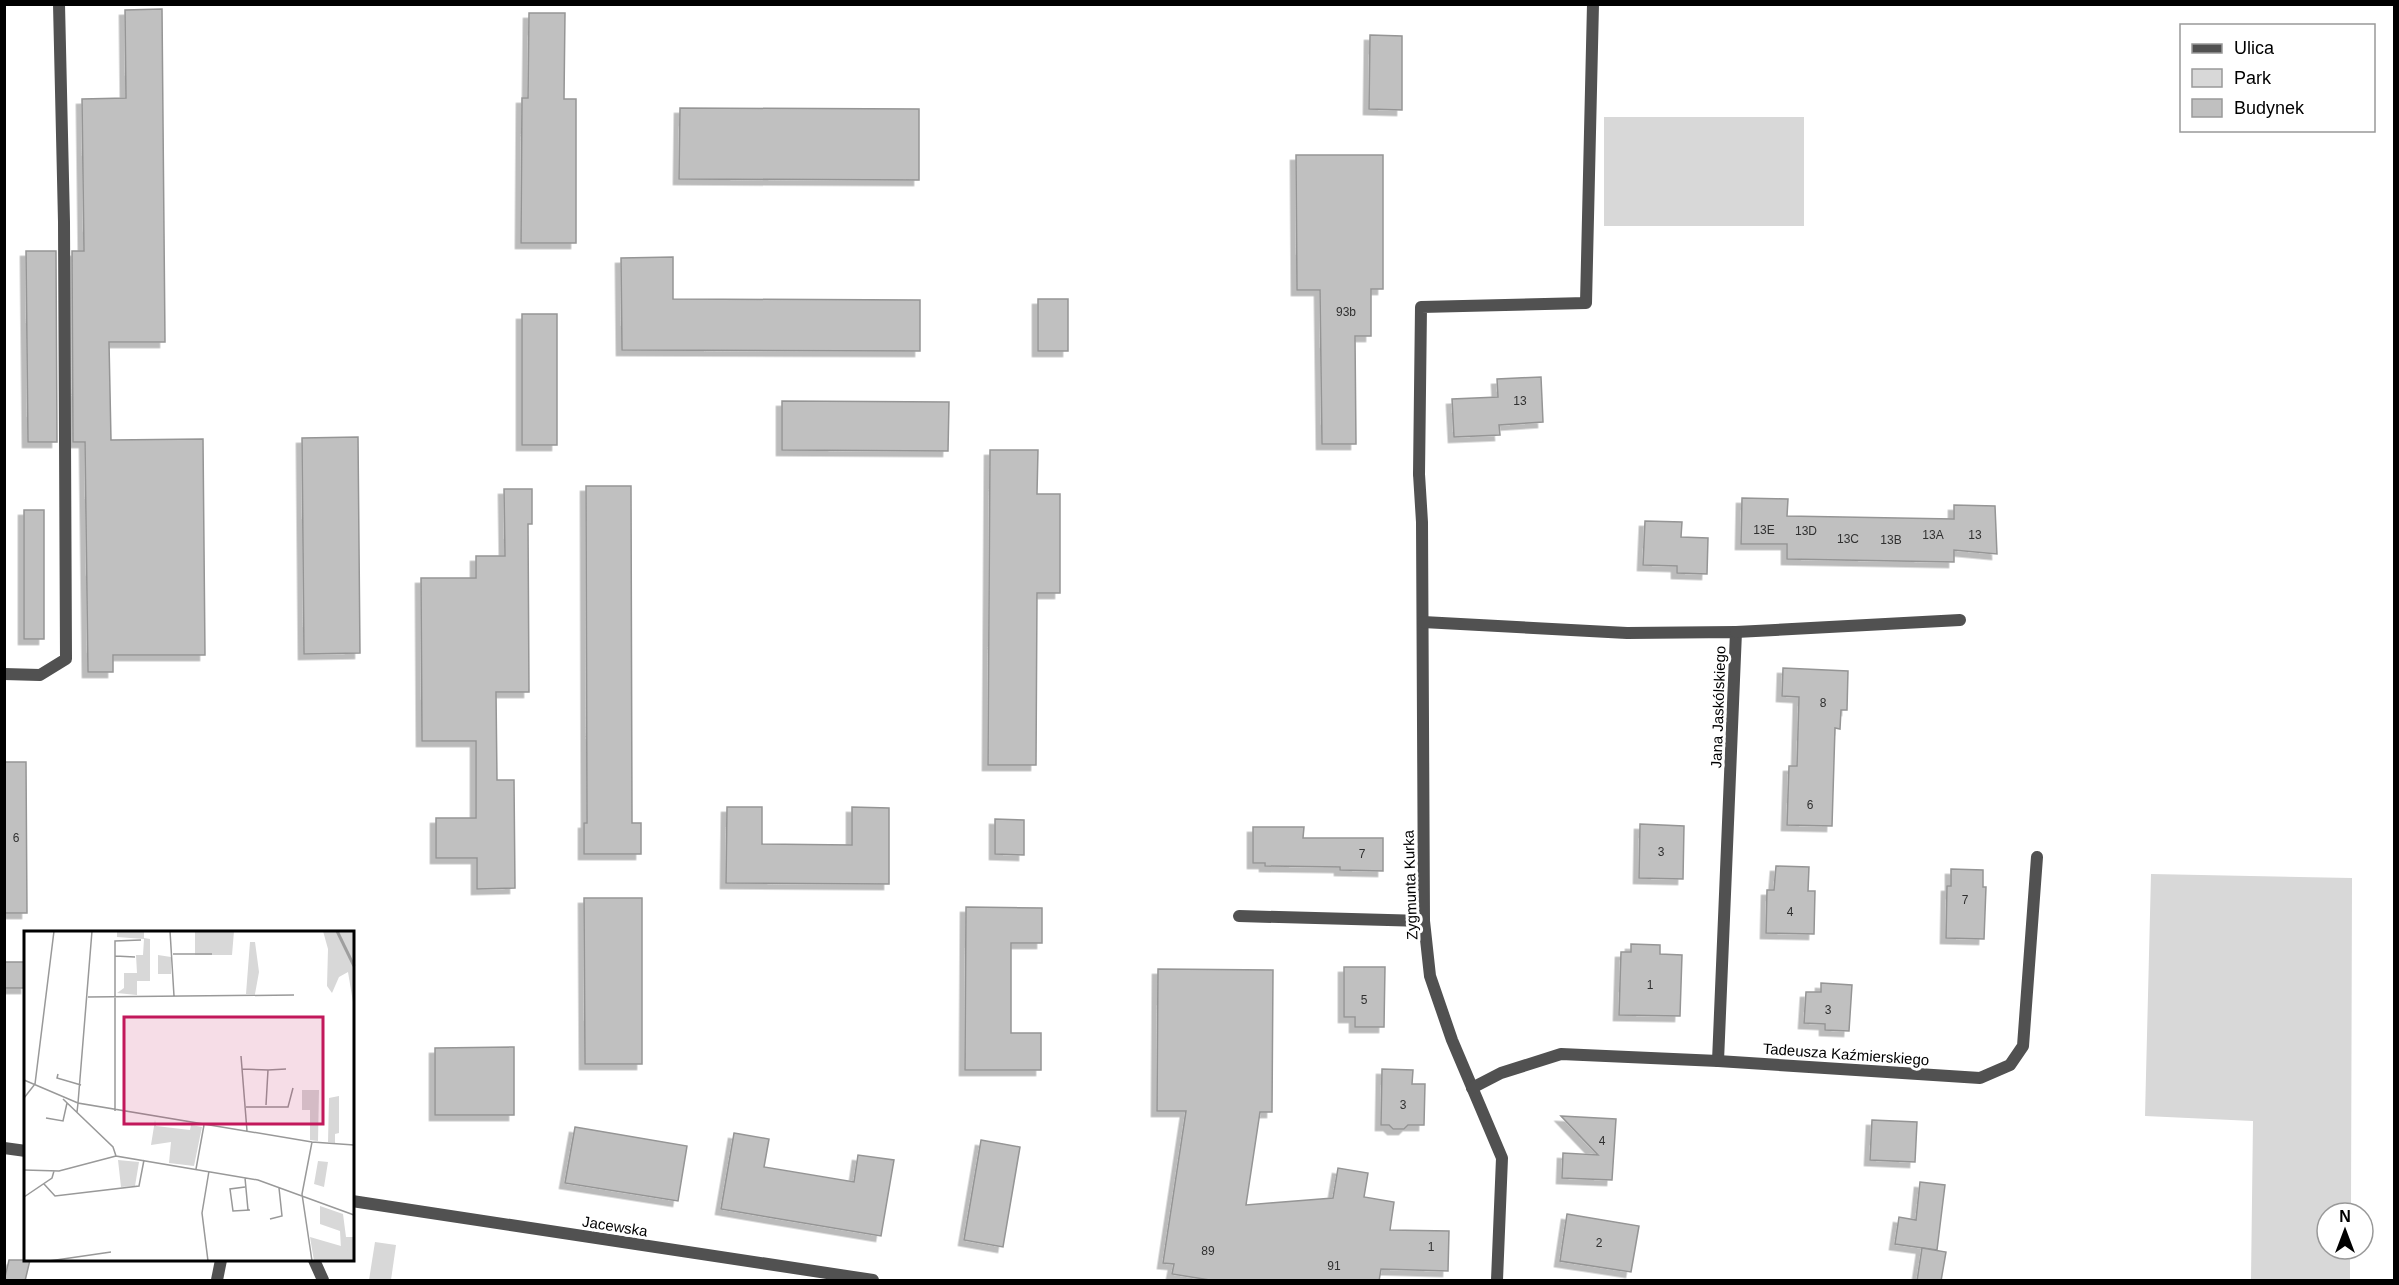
<svg xmlns="http://www.w3.org/2000/svg" width="2399" height="1285" viewBox="0 0 2399 1285" font-family="Helvetica,sans-serif">
	<style>
		.green { fill: #d8d8d8 }
		.building { fill: #c0c0c0; stroke: #959595; stroke-width: 1.5; filter: url(#shadow) }
		.lines { fill: none; stroke-linecap: round; stroke-linejoin: round }
		.service { stroke: #515151; stroke-width: 12 }
		.minor { stroke: #515151; stroke-width: 12 }
		.tertiary { stroke: #515151; stroke-width: 12 }
		.labels { text-anchor: middle; dominant-baseline: central; stroke-width: 6; stroke-linejoin: round; paint-order: stroke }
		.number-label { font-size: 12px; fill: #303030 }
		.street-label { font-size: 15px; fill: #000; stroke: #fff }
		.inset-river { fill: none; stroke: #9f9f9f; stroke-width: 3 }
		.inset-road { fill: none; stroke: #999; stroke-width: 1.5 }
		.view { fill: #c2185b; fill-opacity: 0.15; stroke: #c2185b; stroke-width: 3 }
		.inset-edge { fill: none; stroke: #000; stroke-width: 3 }
	</style>
	<defs>
		<filter id="shadow"><feDropShadow dx="-5.5" dy="5.5" stdDeviation="0" flood-color="#0004"/></filter>
	</defs>
	<rect width="100%" height="100%" fill="#fff"/>
	<g class="green">
		<rect x="1604" y="117" width="200" height="109"/>
		<polygon points="2151,874 2352,878 2351,1213 2327,1213 2327,1249 2350,1249 2350,1280 2251,1280 2253,1121 2145,1116"/>
		<polygon points="375,1242 396,1245 391,1280 369,1280"/>
	</g>
	<g class="building">
		<polygon points="162,9 165,342 109,342 111,440 203,439 205,655 113,655 113,672 88,672 85,442 73,442 72,251 84,251 82,99 126,98 125,10"/>
		<polygon points="529,13 565,13 564,99 576,99 576,243 521,243 522,98 528,98"/>
		<polygon points="1370,35 1402,36 1402,110 1369,109"/>
		<polygon points="680,108 919,109 919,180 679,179"/>
		<polygon points="1296,155 1383,155 1383,289 1371,289 1371,336 1355,336 1356,444 1322,444 1320,290 1297,290"/>
		<polygon points="26,251 56,251 57,442 28,442"/>
		<polygon points="673,257 673,299 920,300 920,351 622,350 621,258"/>
		<rect x="1038" y="299" width="30" height="52"/>
		<rect x="522" y="314" width="35" height="131"/>
		<polygon points="1541,377 1543,422 1499,425 1500,435 1454,437 1452,399 1498,397 1497,379"/>
		<polygon points="782,401 949,402 948,451 782,450"/>
		<polygon points="358,437 360,653 304,654 302,438"/>
		<polygon points="990,450 1038,450 1037,494 1060,494 1060,593 1037,593 1036,765 988,765"/>
		<polygon points="586,486 631,486 632,823 641,823 641,854 584,854 584,823 587,823"/>
		<polygon points="504,489 532,489 532,524 528,524 529,692 496,692 497,780 514,780 515,888 477,889 477,858 436,858 436,818 476,818 476,741 422,741 421,578 476,578 476,556 505,556"/>
		<polygon points="1742,498 1788,499 1787,516 1954,519 1954,505 1995,506 1997,554 1954,550 1954,562 1787,559 1787,544 1741,544"/>
		<rect x="24" y="510" width="20" height="129"/>
		<polygon points="1645,521 1682,522 1681,537 1708,538 1707,574 1677,573 1677,566 1643,565"/>
		<polygon points="1783,668 1848,671 1847,710 1841,710 1840,729 1835,728 1832,826 1787,825 1789,766 1797,766 1799,697 1782,696"/>
		<polygon points="4,762 26,762 27,913 4,913"/>
		<polygon points="727,807 762,807 762,844 852,845 852,807 889,808 889,884 726,883"/>
		<polygon points="995,819 1024,820 1024,855 995,854"/>
		<polygon points="1640,824 1684,826 1683,879 1639,878"/>
		<polygon points="1253,827 1304,827 1303,838 1383,838 1383,871 1340,870 1340,867 1265,866 1265,863 1253,863"/>
		<polygon points="1776,866 1809,867 1808,891 1815,891 1814,934 1766,933 1767,890 1774,890"/>
		<polygon points="1951,869 1983,870 1983,887 1986,887 1984,939 1946,938 1947,886 1951,886"/>
		<polygon points="584,898 642,898 642,1064 585,1064"/>
		<polygon points="966,907 1042,908 1042,943 1011,943 1011,1033 1041,1033 1041,1070 965,1070"/>
		<polygon points="1631,944 1660,945 1660,954 1682,955 1680,1016 1619,1015 1621,952 1631,952"/>
		<rect x="4" y="962" width="22" height="26"/>
		<polygon points="1344,967 1385,967 1384,1027 1355,1027 1355,1017 1344,1017"/>
		<polygon points="1158,969 1273,970 1272,1112 1260,1112 1246,1205 1333,1198 1338,1168 1368,1173 1364,1197 1394,1202 1390,1230 1449,1231 1448,1271 1381,1269 1379,1281 1216,1281 1172,1274 1174,1264 1163,1263 1186,1111 1157,1111"/>
		<polygon points="1821,983 1852,985 1849,1031 1825,1030 1825,1024 1804,1023 1806,992 1821,992"/>
		<polygon points="514,1047 514,1115 435,1115 435,1048"/>
		<polygon points="1382,1069 1413,1070 1412,1084 1425,1084 1424,1125 1408,1125 1404,1129 1393,1129 1389,1125 1381,1125"/>
		<polygon points="1561,1116 1616,1119 1612,1180 1562,1178 1563,1153 1598,1155"/>
		<polygon points="1872,1120 1917,1122 1915,1162 1870,1160"/>
		<polygon points="575,1127 687,1146 678,1201 565,1183"/>
		<polygon points="734,1133 769,1139 764,1167 854,1182 858,1155 894,1160 881,1236 721,1209"/>
		<polygon points="981,1140 1020,1147 1003,1247 964,1240"/>
		<polygon points="1920,1182 1945,1185 1937,1250 1895,1244 1899,1217 1916,1220"/>
		<polygon points="1567,1214 1639,1226 1631,1272 1560,1261"/>
		<polygon points="1922,1248 1946,1252 1941,1281 1917,1281"/>
		<polygon points="9,1260 30,1260 25,1281 4,1281"/>
	</g>
	<g class="lines">
		<g class="service">
			<polyline points="1419,474 1421,307 1586,303 1593,4"/>
			<polyline points="4,674 40,675 66,659 64,222 59,4"/>
			<polyline points="314,1260 323,1280"/>
			<polyline points="217,1280 221,1260"/>
		</g>
		<g class="minor">
			<polyline points="1419,474 1422,522 1424,921 1430,976 1452,1040 1502,1158 1497,1280"/>
			<polyline points="1423,622 1627,633 1736,632 1718,1061"/>
			<polyline points="1736,632 1960,620"/>
			<polyline points="1239,916 1424,921"/>
			<polyline points="1472,1088 1501,1073 1561,1054 1718,1061 1980,1078 2010,1065 2023,1046 2037,857"/>
		</g>
		<g class="tertiary">
			<polyline points="4,1148 26,1151"/>
			<polyline points="352,1201 873,1280"/>
		</g>
	</g>
	<g class="labels">
		<g class="number-label">
			<text x="1346" y="312">93b</text>
			<text x="1520" y="401">13</text>
			<text x="1764" y="530">13E</text>
			<text x="1806" y="531">13D</text>
			<text x="1933" y="535">13A</text>
			<text x="1975" y="535">13</text>
			<text x="1848" y="539">13C</text>
			<text x="1891" y="540">13B</text>
			<text x="1823" y="703">8</text>
			<text x="1810" y="805">6</text>
			<text x="16" y="838">6</text>
			<text x="1661" y="852">3</text>
			<text x="1362" y="854">7</text>
			<text x="1965" y="900">7</text>
			<text x="1790" y="912">4</text>
			<text x="1650" y="985">1</text>
			<text x="1364" y="1000">5</text>
			<text x="1828" y="1010">3</text>
			<text x="1403" y="1105">3</text>
			<text x="1602" y="1141">4</text>
			<text x="1599" y="1243">2</text>
			<text x="1431" y="1247">1</text>
			<text x="1208" y="1251">89</text>
			<text x="1334" y="1266">91</text>
		</g>
		<g class="street-label">
			<text transform="translate(1718 707) rotate(-88)">Jana Jaskólskiego</text>
			<text transform="translate(1410 885) rotate(-92)">Zygmunta Kurka</text>
			<text transform="translate(1846 1054) rotate(4)">Tadeusza Kaźmierskiego</text>
			<text transform="translate(615 1226) rotate(9)">Jacewska</text>
		</g>
	</g>
	<g transform="translate(24 931)">
		<rect width="330" height="330" fill="#fff"/>
		<path d="M 93,0 L 120,0 L 120,7 L 126,8 L 126,50 L 113,50 L 113,64 L 93,62 L 100,57 L 100,42 L 113,42 L 112,24 L 119,24 L 120,8 L 93,6 ZM 171,0 L 210,0 L 208,24 L 171,24 ZM 226,11 L 231,11 L 235,41 L 231,63 L 222,63 ZM 278,159 L 295,159 L 294,210 L 286,209 L 286,179 L 278,179 ZM 315,165 L 315,202 L 311,203 L 311,212 L 304,211 L 305,167 ZM 131,189 L 132,195 L 166,199 L 167,194 L 178,196 L 170,235 L 145,232 L 147,211 L 127,214 ZM 94,229 L 115,231 L 111,255 L 97,256 ZM 296,275 L 319,283 L 322,306 L 330,306 L 330,323 L 317,318 L 316,300 L 296,293 Z" fill="#d8d8d8"/>
		<path d="M 299,0 L 330,0 L 330,77 L 324,41 L 315,46 L 308,62 L 303,55 L 304,18 Z" fill="#d8d8d8"/>
		<path d="M 134,24 L 147,26 L 147,43 L 134,43 ZM 294,230 L 304,231 L 300,256 L 290,253 ZM 286,306 L 317,315 L 330,323 L 330,330 L 290,330 Z" fill="#d8d8d8"/>
		<path class="inset-river" d="M 313,0 L 330,35"/>
		<path class="inset-road" d="M 68,0 L 54,172 L 288,211 L 330,214M 146,0 L 150,65M 149,23 L 188,23M 91,25 L 111,26M 64,66 L 270,64M 217,125 L 223,200M 218,138 L 244,139 L 242,174M 244,139 L 262,138M 34,143 L 33,147 L 57,154M 0,149 L 54,172 L 53,181M 0,167 L 11,153 L 30,0M 39,168 L 89,216 L 92,225 L 234,249 L 330,284M 222,176 L 264,176 L 269,157M 91,180 L 91,10 L 117,9M 22,187 L 39,190 L 43,172M 288,211 L 278,263 L 288,330M 172,238 L 180,194M 0,239 L 35,240 L 92,225M 221,247 L 224,279M 20,253 L 31,265 L 115,255 L 120,229M 221,256 L 206,258 L 209,280 L 226,279M 0,266 L 28,247 L 30,240M 246,288 L 258,285 L 255,257M 25,330 L 87,321M 184,330 L 178,282 L 185,240"/>
		<path class="view" d="M 100,86 L 299,86 L 299,193 L 100,193 Z"/>
		<rect width="330" height="330" class="inset-edge"/>
	</g>
	<rect width="2399" height="1285" fill="none" stroke="#000000" stroke-width="12"/>
	<rect x="2180" y="24" width="195" height="108" fill="#ffffff" stroke="#999999" stroke-width="1.5"/>
	<rect x="2192" y="44" width="30" height="9" fill="#515151" stroke="#999999" stroke-width="1.5"/>
	<text x="2234" y="54" font-size="18" fill="#000000">Ulica</text>
	<rect x="2192" y="69" width="30" height="18" fill="#d8d8d8" stroke="#999999" stroke-width="1.5"/>
	<text x="2234" y="84" font-size="18" fill="#000000">Park</text>
	<rect x="2192" y="99" width="30" height="18" fill="#c0c0c0" stroke="#999999" stroke-width="1.5"/>
	<text x="2234" y="114" font-size="18" fill="#000000">Budynek</text>
	<g transform="translate(2345 1231)"><circle r="28" fill="#ffffff" stroke="#999999" stroke-width="1.5"/>
	<path d="M0-4.5L10 22L0 15L-10 22Z" fill="#000000"/>
	<text y="-9" font-size="16" font-weight="bold" text-anchor="middle" fill="#000000">N</text>
	</g>
</svg>
